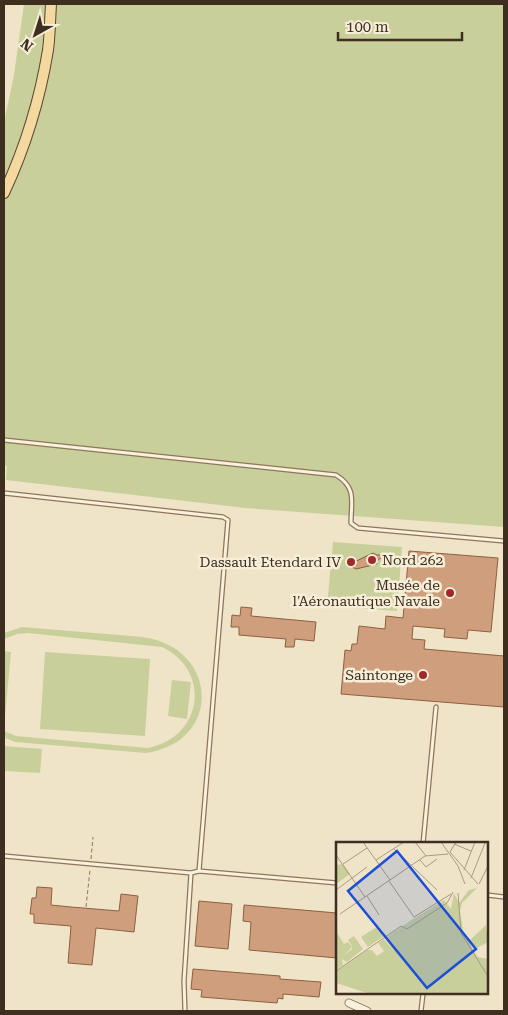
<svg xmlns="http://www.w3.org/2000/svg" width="508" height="1015" viewBox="0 0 508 1015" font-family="'Roboto Serif',serif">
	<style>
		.green { fill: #c9cf9b }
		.building { fill: #cf9f7d; stroke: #8d5f41 }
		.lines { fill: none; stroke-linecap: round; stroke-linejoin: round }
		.service-casing { stroke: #8d765c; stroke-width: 5.5 }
		.minor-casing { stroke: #8d765c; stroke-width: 9 }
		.primary-casing { stroke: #5b4430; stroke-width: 12 }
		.path { stroke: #8d765c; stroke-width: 1; stroke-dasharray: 4 2.5; stroke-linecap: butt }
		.service { stroke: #faf1dc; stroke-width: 3 }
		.minor { stroke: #faf1dc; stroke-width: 7 }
		.primary { stroke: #f3d9a0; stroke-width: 10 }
		.poi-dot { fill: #9e2a2b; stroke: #f7eed8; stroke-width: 2 }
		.labels { text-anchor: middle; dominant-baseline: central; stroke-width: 5; stroke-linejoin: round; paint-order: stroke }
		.poi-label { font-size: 14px; fill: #3d2e20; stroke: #f7eed8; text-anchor: end }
		.inset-road { fill: none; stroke: #a89b85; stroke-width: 1 }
		.view { fill: #1d4ed8; fill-opacity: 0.15; stroke: #1d4ed8; stroke-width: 2.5 }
		.inset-edge { fill: none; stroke: #3d2e20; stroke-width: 2.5 }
	</style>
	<rect width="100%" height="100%" fill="#f0e4c8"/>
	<g class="green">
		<polygon points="24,4 504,4 504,527 245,508 6,480 7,466 4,466 4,122 14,75"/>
		<polygon points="333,542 402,547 397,611 327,606"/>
		<path d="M 22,627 L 143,637 C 219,648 223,742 146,753 L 15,742 L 5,738 L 4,731 L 16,736 L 148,748 C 203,737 212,671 162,647 L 28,633 L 17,634 L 4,639 L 4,633 Z"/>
		<polygon points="4,651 11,652 5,716 4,715"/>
		<polygon points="45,652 150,659 145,736 40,729"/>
		<polygon points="172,680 191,682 187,719 168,716"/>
		<polygon points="4,746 42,749 40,773 4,771"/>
	</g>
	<g class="building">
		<polygon points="409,551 498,558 491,632 468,630 467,639 444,637 445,629 413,626 412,639 425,640 424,649 504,656 504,707 341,694 345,650 351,651 352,644 357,644 359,626 385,629 386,616 403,618"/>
		<polygon points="373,553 377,555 384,555 376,562 377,564 356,569 348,565"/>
		<polygon points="241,607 252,608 251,616 316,622 314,641 295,639 294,647 285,647 286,639 239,635 239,627 231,627 232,615 240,616"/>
		<polygon points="37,887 52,888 51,905 71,907 119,911 121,894 138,896 134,932 96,928 92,965 68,963 71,926 34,923 34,914 30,914 32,898 36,898"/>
		<polygon points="199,901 232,904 228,949 195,946"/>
		<polygon points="244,905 337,913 337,958 249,950 251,922 243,921"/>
		<polygon points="193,969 280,976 280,979 321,982 319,997 283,994 283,999 278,998 277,1003 201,997 202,990 191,989"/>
	</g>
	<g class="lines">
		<defs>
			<g id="service">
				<path d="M 4,440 L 336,475 C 357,488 351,501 351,523 L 358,528 L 504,541"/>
				<polyline points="4,493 223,517 228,520 199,871"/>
				<polyline points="423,844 436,707"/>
				<polyline points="4,856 191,873 199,871 337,883"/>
				<polyline points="487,895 504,897"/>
				<polyline points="185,1011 184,981 191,873"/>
				<polyline points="421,1011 423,994"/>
			</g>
			<polyline id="minor" points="349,1003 367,1011"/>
			<path id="primary" d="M 4,193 C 25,148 40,99 48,50 C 50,35 50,19 51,4"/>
		</defs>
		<use href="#service" class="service-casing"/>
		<use href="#minor" class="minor-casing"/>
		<use href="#primary" class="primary-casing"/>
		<g class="path">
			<polyline points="91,859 93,837"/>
			<polyline points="86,907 90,870"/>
		</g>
		<use href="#service" class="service"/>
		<use href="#minor" class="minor"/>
		<use href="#primary" class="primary"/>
	</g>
	<g class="poi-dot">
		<circle cx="372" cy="560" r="5"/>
		<circle cx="351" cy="562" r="5"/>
		<circle cx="450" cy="593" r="5"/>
		<circle cx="423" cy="675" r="5"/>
	</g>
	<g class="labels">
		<g class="poi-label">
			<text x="382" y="560" text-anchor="start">Nord 262</text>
			<text x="341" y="562">Dassault Etendard IV</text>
			<text x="440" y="585">Musée de<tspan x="440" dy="16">l'Aéronautique Navale</tspan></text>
			<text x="413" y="675">Saintonge</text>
		</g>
	</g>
	<g transform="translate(336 842)">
		<rect width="152" height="152" fill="#f0e4c8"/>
		<path d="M 7,22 L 14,32 L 0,42 L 0,23 ZM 141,46 L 126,61 L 124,69 L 127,88 L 137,108 L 142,115 L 152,117 L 152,152 L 34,152 L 0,141 L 0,129 L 31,108 L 36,108 L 41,114 L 48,109 L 42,101 L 48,97 L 58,109 L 49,96 L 77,77 L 108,58 L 115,67 L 118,51 L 123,61 L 133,48 ZM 150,83 L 152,100 L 141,106 L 134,98 ZM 42,84 L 48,94 L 32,105 L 25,95 ZM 0,89 L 8,102 L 12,100 L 16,105 L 7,114 L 16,107 L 16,104 L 12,98 L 18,94 L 27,107 L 11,120 L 6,117 L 7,123 L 0,128 Z" fill="#c9cf9b"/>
		<path class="inset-road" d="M 27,0 L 54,38M 79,0 L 90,14M 105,0 L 122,24 L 129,42M 120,0 L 114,10 L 142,42M 118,2 L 135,9M 58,7 L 101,48M 0,13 L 29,55M 40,18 L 68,0M 84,18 L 90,25 L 101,17M 7,22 L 31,6M 128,28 L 139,0M 135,36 L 149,1M 53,39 L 78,75 L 115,52M 143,42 L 153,22M 0,48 L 31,25M 122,51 L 125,91 L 153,136M 31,54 L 43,73M 4,72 L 89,14 L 112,12M 0,129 L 65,84 L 71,87 L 111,61 L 117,50"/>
		<path class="view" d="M 61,9 L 140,107 L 91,146 L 12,49 Z"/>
		<rect width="152" height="152" class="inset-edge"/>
	</g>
	<rect width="508" height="1015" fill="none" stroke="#3d2e20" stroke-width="10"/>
	<g transform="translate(35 35) rotate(219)" stroke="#f7eed8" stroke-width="4" paint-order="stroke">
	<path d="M0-4L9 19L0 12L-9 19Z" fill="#3d2e20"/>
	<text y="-8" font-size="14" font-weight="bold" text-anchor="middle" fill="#3d2e20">N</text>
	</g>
	<path d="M338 32v8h124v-8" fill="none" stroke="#3d2e20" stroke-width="2.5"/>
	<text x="346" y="32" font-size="15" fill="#3d2e20" stroke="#f7eed8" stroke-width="4" paint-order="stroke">100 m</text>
</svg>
